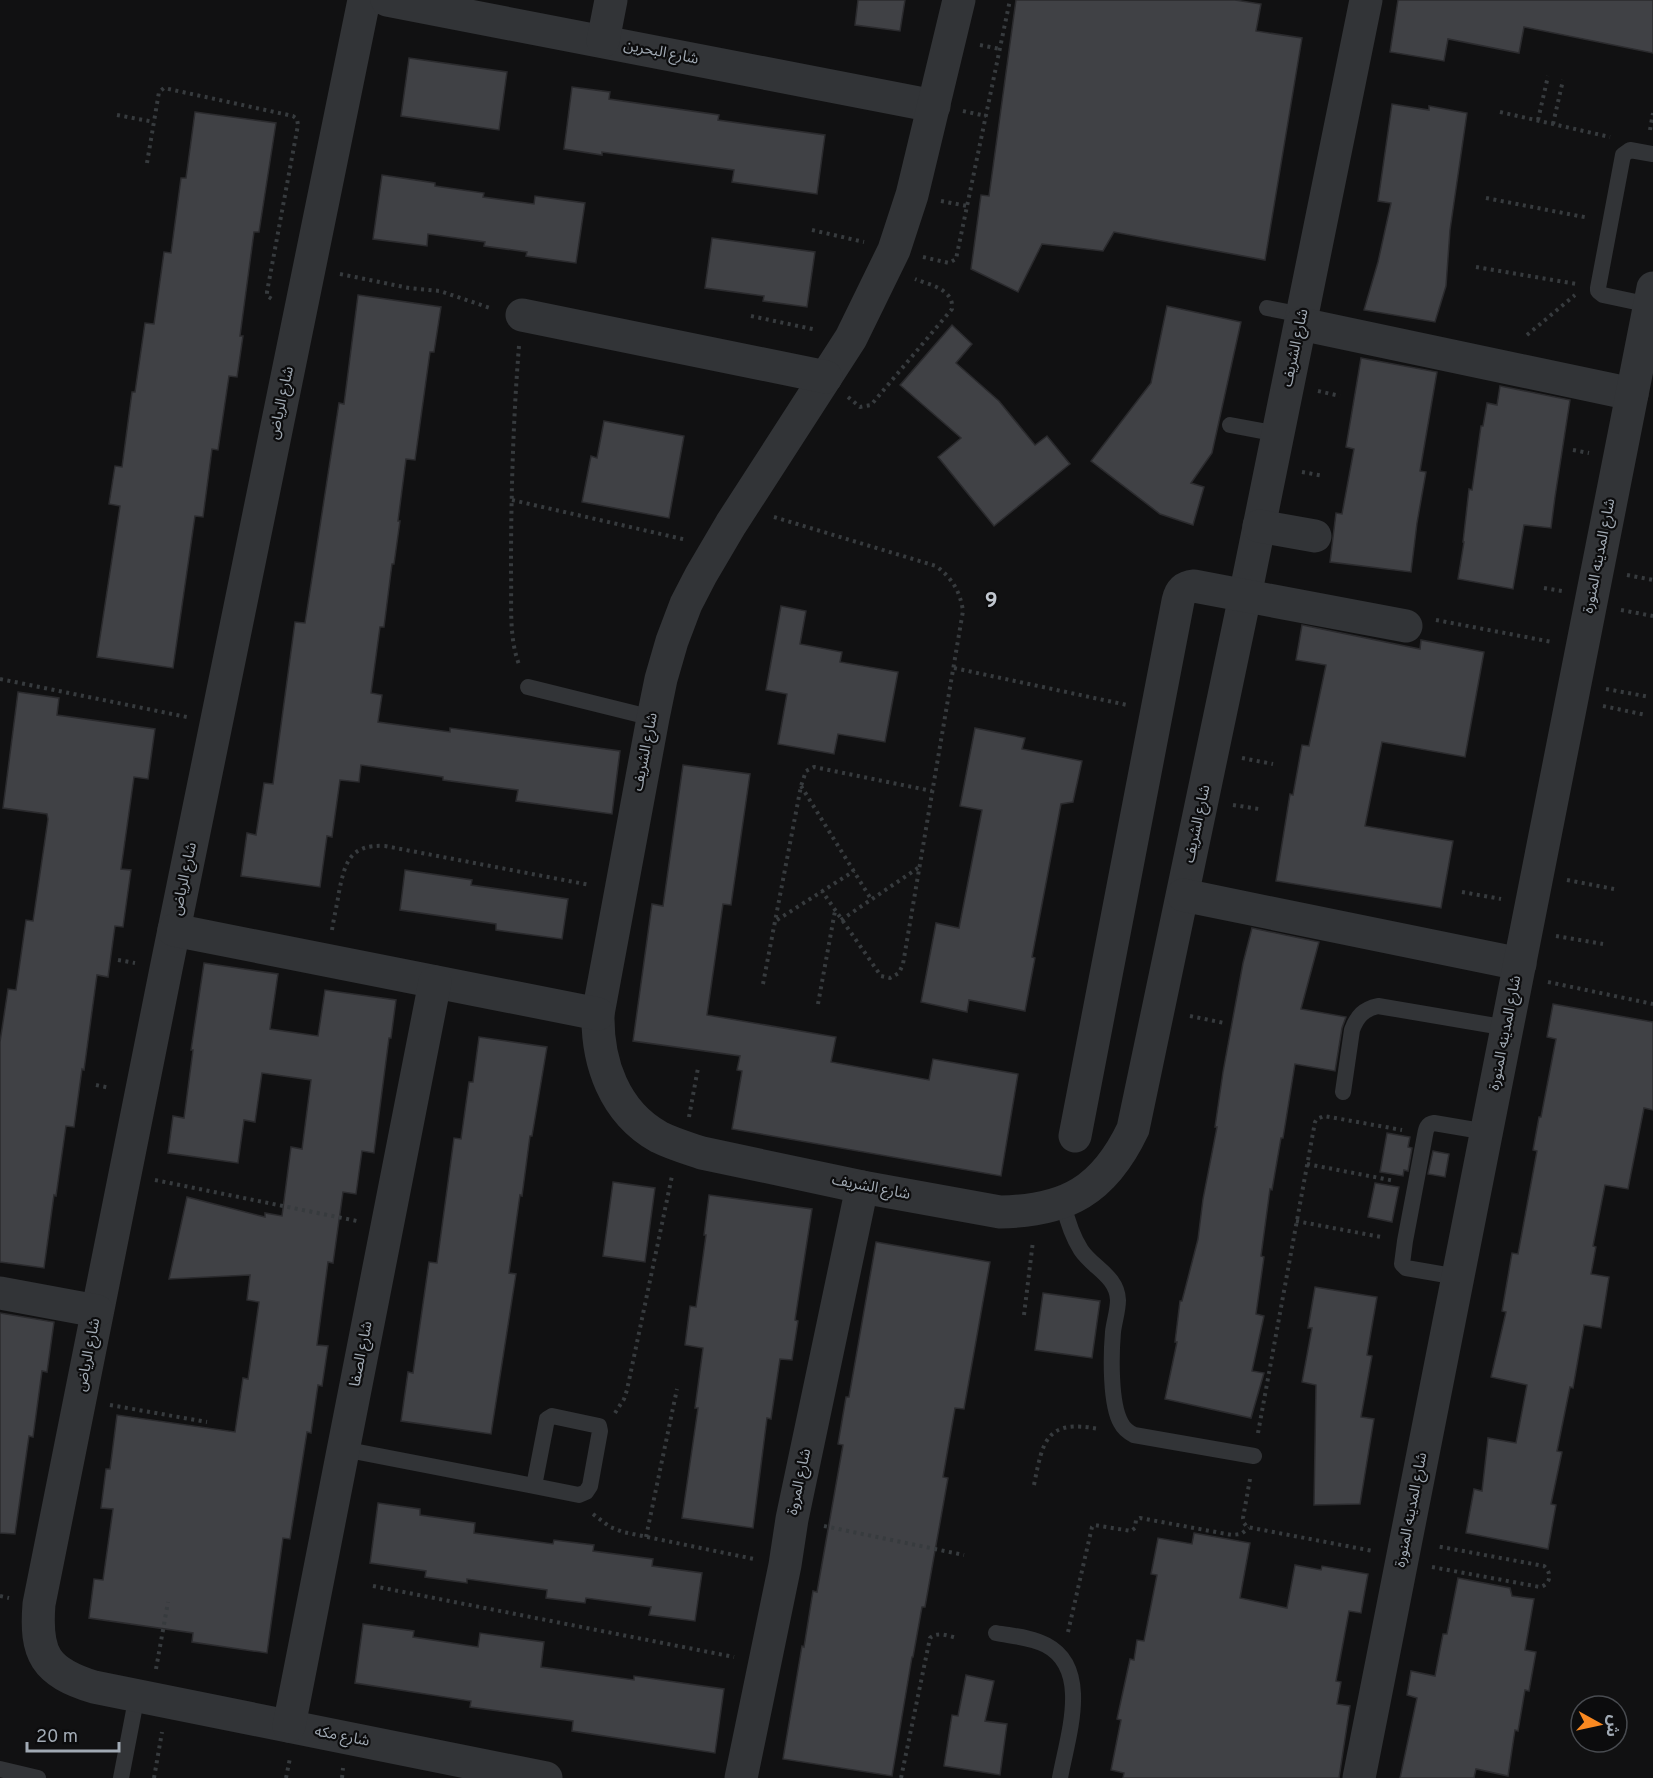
<svg xmlns="http://www.w3.org/2000/svg" width="1653" height="1778" viewBox="0 0 1653 1778" font-family="Overpass,'Noto Sans Arabic',sans-serif">
	<style>
		.building { fill: #404145; stroke: #2b2b2e; stroke-width: 1.5 }
		.lines { fill: none; stroke-linecap: round; stroke-linejoin: round }
		.path { stroke: #373b3e; stroke-width: 4; stroke-dasharray: 3 4.5; stroke-linecap: butt }
		.lane { stroke: #323437; stroke-width: 16 }
		.street { stroke: #323437; stroke-width: 33 }
		.labels { text-anchor: middle; dominant-baseline: central; stroke-width: 4.5; stroke-linejoin: round; paint-order: stroke }
		.street-label { font-size: 15px; fill: #a1aab4; stroke: #0c0c0d }
		.district-label { font-size: 21px; font-weight: bold; letter-spacing: 1.5px; fill: #c2c8d0; stroke: #0c0c0d }
	</style>
	<rect width="100%" height="100%" fill="#111112"/>
	<g class="building">
		<polygon points="858,0 905,0 900,31 855,25"/>
		<polygon points="1016,0 1235,0 1261,4 1256,31 1302,38 1265,260 1114,232 1103,251 1042,244 1018,292 971,269 981,195 989,196"/>
		<polygon points="1398,0 1653,0 1653,53 1524,27 1519,53 1448,39 1444,61 1390,52"/>
		<polygon points="409,58 507,72 499,130 401,116"/>
		<polygon points="572,87 610,92 609,99 719,115 718,120 825,135 817,194 732,182 734,170 602,152 602,155 564,149"/>
		<polygon points="1392,104 1429,110 1429,106 1467,113 1450,230 1446,286 1435,322 1364,310 1378,262 1391,203 1378,201"/>
		<polygon points="195,112 276,123 259,232 254,232 240,336 243,336 237,377 229,376 218,450 212,449 203,517 195,516 173,668 97,657 120,506 109,504 115,466 122,467 132,392 135,392 145,323 154,324 164,252 171,253 181,178 186,178"/>
		<polygon points="382,175 435,183 435,186 484,193 483,197 534,204 535,196 585,203 576,263 526,256 527,252 484,246 485,242 428,234 427,246 373,239"/>
		<polygon points="712,238 815,252 807,307 763,301 764,296 705,288"/>
		<polygon points="358,295 441,307 434,352 430,352 415,460 406,459 398,521 400,521 394,564 392,564 384,627 380,627 371,693 382,695 378,722 450,732 450,728 620,751 612,814 516,801 518,790 443,780 443,777 361,765 359,782 340,780 332,837 327,836 320,887 241,876 247,833 256,835 264,783 273,784 295,622 305,623 339,403 344,404"/>
		<polygon points="1167,306 1241,322 1212,453 1191,483 1204,487 1193,525 1160,514 1091,461 1151,383"/>
		<polygon points="952,325 972,344 956,363 999,401 1035,445 1047,436 1070,464 994,526 938,457 961,438 900,385"/>
		<polygon points="1361,358 1437,372 1420,471 1426,472 1417,523 1411,572 1330,562 1336,513 1342,514 1354,449 1346,447"/>
		<polygon points="1500,386 1570,400 1555,497 1551,528 1524,525 1513,589 1458,579 1464,542 1463,542 1469,489 1472,490 1481,426 1483,426 1487,403 1497,405"/>
		<polygon points="604,421 684,436 669,518 582,502 591,456 597,458"/>
		<polygon points="781,606 806,611 800,644 842,652 840,662 898,672 885,742 838,734 834,754 778,744 787,694 766,690"/>
		<polygon points="1302,625 1420,649 1421,640 1484,652 1465,757 1382,742 1365,826 1453,841 1441,908 1276,881 1290,794 1293,795 1302,745 1309,746 1326,665 1296,660"/>
		<polygon points="18,692 59,698 57,715 155,729 148,779 134,777 121,869 131,870 123,927 115,926 108,977 97,975 84,1070 82,1069 74,1127 66,1126 56,1196 54,1195 44,1268 0,1262 0,1042 8,989 16,990 26,920 33,921 48,819 47,814 3,808"/>
		<polygon points="975,728 1025,738 1022,749 1082,761 1073,802 1061,804 1032,957 1035,958 1025,1011 969,1000 967,1012 921,1002 936,923 959,928 982,810 960,806"/>
		<polygon points="683,765 750,774 731,905 723,904 707,1015 836,1037 831,1062 929,1080 933,1059 1018,1074 1001,1176 732,1129 742,1071 737,1070 740,1056 633,1041 652,904 663,906"/>
		<polygon points="405,870 472,880 471,885 568,899 562,939 496,930 496,924 400,910"/>
		<polygon points="1252,928 1319,942 1301,1009 1346,1017 1342,1028 1335,1071 1295,1064 1283,1138 1281,1138 1272,1190 1270,1189 1261,1256 1264,1257 1256,1314 1264,1316 1252,1371 1264,1373 1251,1418 1165,1399 1177,1342 1175,1342 1180,1301 1182,1301 1198,1239 1203,1199 1217,1127 1215,1127 1223,1072 1243,963"/>
		<polygon points="204,963 278,974 270,1029 318,1036 325,990 396,1000 391,1038 389,1038 374,1153 362,1151 356,1194 343,1192 333,1263 328,1262 317,1345 328,1346 322,1386 318,1385 311,1433 307,1432 290,1539 283,1538 267,1653 192,1642 193,1633 89,1618 94,1579 103,1580 113,1509 101,1508 106,1469 110,1469 117,1415 235,1432 243,1378 248,1379 259,1302 247,1300 250,1275 169,1279 187,1197 265,1217 265,1213 282,1216 291,1147 302,1149 311,1080 262,1073 255,1122 244,1120 238,1163 168,1153 173,1116 184,1118 193,1050 191,1050"/>
		<polygon points="1553,1004 1653,1022 1653,1110 1644,1108 1628,1189 1605,1185 1593,1246 1596,1247 1591,1274 1609,1277 1601,1328 1584,1325 1573,1388 1570,1387 1557,1451 1562,1452 1551,1504 1556,1505 1548,1549 1466,1533 1474,1489 1482,1491 1488,1438 1516,1443 1527,1385 1491,1377 1506,1312 1502,1311 1512,1253 1518,1254 1537,1151 1533,1150 1539,1117 1541,1117 1556,1039 1547,1037"/>
		<polygon points="479,1037 547,1047 532,1136 530,1136 522,1196 520,1195 509,1273 516,1274 491,1434 401,1421 408,1372 413,1373 429,1262 437,1263 454,1138 461,1139 469,1082 473,1082"/>
		<polygon points="1387,1133 1410,1137 1408,1147 1412,1148 1408,1171 1404,1170 1403,1176 1380,1172"/>
		<polygon points="1433,1151 1449,1154 1445,1177 1428,1174"/>
		<polygon points="613,1182 655,1188 645,1262 603,1256"/>
		<polygon points="1375,1183 1399,1187 1392,1222 1368,1217"/>
		<polygon points="709,1195 812,1209 795,1320 798,1321 792,1360 780,1359 771,1419 767,1418 753,1528 682,1518 698,1408 695,1408 703,1348 685,1345 690,1306 696,1307 706,1235 704,1235"/>
		<polygon points="876,1242 990,1262 964,1409 955,1408 943,1477 948,1478 925,1607 922,1607 913,1657 912,1657 892,1776 783,1759 802,1646 804,1647 813,1591 817,1592 826,1541 843,1445 838,1444 846,1397 849,1397"/>
		<polygon points="1315,1287 1377,1297 1367,1355 1372,1356 1361,1417 1374,1419 1360,1504 1314,1505 1316,1385 1302,1382 1312,1328 1308,1328"/>
		<polygon points="1043,1293 1100,1301 1092,1358 1035,1350"/>
		<polygon points="0,1313 54,1322 47,1372 42,1371 33,1437 29,1436 15,1534 0,1533"/>
		<polygon points="378,1503 420,1509 420,1515 475,1523 474,1533 553,1544 554,1540 594,1545 593,1551 653,1559 652,1566 702,1573 695,1621 649,1615 651,1607 586,1598 585,1603 546,1598 547,1590 467,1579 467,1583 425,1577 426,1571 370,1563"/>
		<polygon points="1194,1533 1250,1543 1240,1598 1287,1608 1295,1565 1321,1570 1322,1566 1368,1574 1361,1613 1349,1611 1336,1681 1341,1682 1337,1704 1350,1706 1339,1778 1123,1778 1124,1773 1111,1770 1121,1720 1117,1719 1130,1659 1134,1660 1137,1640 1144,1641 1157,1575 1151,1574 1158,1538 1192,1544"/>
		<polygon points="1458,1578 1510,1588 1512,1596 1534,1599 1525,1650 1536,1652 1529,1691 1525,1690 1518,1731 1515,1730 1508,1776 1476,1769 1474,1778 1400,1778 1417,1698 1407,1695 1411,1671 1435,1676 1443,1634 1447,1634"/>
		<polygon points="363,1624 414,1631 413,1637 478,1647 480,1633 544,1642 541,1667 634,1680 634,1676 724,1689 715,1753 572,1731 573,1721 470,1707 471,1701 355,1683"/>
		<polygon points="966,1675 994,1681 985,1721 1007,1724 1000,1775 944,1766 952,1715 958,1716"/>
	</g>
	<g class="lines">
		<g class="path">
			<polyline points="980,45 1000,49"/>
			<polyline points="963,111 986,116"/>
			<polyline points="1500,112 1610,137"/>
			<polyline points="117,115 154,122"/>
			<polyline points="1538,120 1548,76"/>
			<polyline points="1553,124 1563,80"/>
			<polyline points="1650,130 1653,113"/>
			<polyline points="147,163 159,92 164,88 293,116 297,119 298,125 267,292 267,296 272,299"/>
			<polyline points="1486,198 1589,218"/>
			<polyline points="941,201 967,206"/>
			<polyline points="812,230 864,242"/>
			<polyline points="923,257 949,263 956,259 1010,0"/>
			<polyline points="1476,267 1576,284"/>
			<polyline points="340,274 409,288 440,291 493,309"/>
			<polyline points="751,316 817,330"/>
			<polyline points="1527,335 1575,295"/>
			<path d="M 519,346 C 513,421 511,496 511,571 C 512,603 508,638 520,667"/>
			<polyline points="1318,391 1340,396"/>
			<path d="M 848,397 L 860,407 L 871,405 L 952,309 C 954,289 930,285 915,279"/>
			<polyline points="1573,450 1589,453"/>
			<polyline points="1302,472 1324,476"/>
			<polyline points="512,500 687,540"/>
			<path d="M 774,517 L 936,566 C 952,578 960,591 963,611 L 903,964 L 899,973 L 890,978 L 881,976 L 822,891"/>
			<polyline points="1627,575 1653,580"/>
			<polyline points="1544,588 1562,591"/>
			<polyline points="1621,610 1653,616"/>
			<polyline points="1436,620 1552,642"/>
			<polyline points="954,668 1127,705"/>
			<polyline points="0,679 187,717"/>
			<polyline points="1606,689 1650,697"/>
			<polyline points="1603,706 1646,715"/>
			<polyline points="1242,758 1273,764"/>
			<polyline points="801,786 871,899"/>
			<polyline points="1233,805 1259,809"/>
			<polyline points="1567,880 1614,889"/>
			<polyline points="1462,892 1501,899"/>
			<polyline points="777,920 854,871"/>
			<polyline points="841,920 918,868"/>
			<path d="M 332,930 C 334,917 337,905 339,892 C 345,862 350,844 385,846 L 590,885"/>
			<polyline points="1556,936 1603,944"/>
			<polyline points="118,960 135,963"/>
			<polyline points="1548,982 1653,1004"/>
			<polyline points="763,984 801,786 806,771 814,767 932,791"/>
			<polyline points="818,1004 835,911"/>
			<polyline points="1190,1016 1224,1023"/>
			<polyline points="96,1085 110,1088"/>
			<polyline points="689,1117 698,1068"/>
			<polyline points="1307,1164 1395,1181"/>
			<polyline points="155,1180 357,1221"/>
			<polyline points="1296,1221 1381,1237"/>
			<polyline points="1024,1315 1033,1241"/>
			<polyline points="110,1405 207,1422"/>
			<polyline points="615,1413 624,1399 627,1390 672,1176"/>
			<polyline points="1258,1433 1315,1122 1317,1119 1324,1116 1402,1130"/>
			<polyline points="1250,1479 1243,1518 1244,1523 1247,1527 1373,1551"/>
			<path d="M 1034,1485 C 1043,1440 1046,1419 1099,1429"/>
			<polyline points="593,1514 610,1527 623,1532 754,1559"/>
			<polyline points="824,1526 964,1555"/>
			<polyline points="646,1537 677,1389"/>
			<path d="M 1432,1567 L 1540,1587 C 1551,1584 1552,1573 1544,1566 L 1436,1546"/>
			<polyline points="373,1586 734,1657"/>
			<polyline points="0,1596 9,1598"/>
			<polyline points="1068,1632 1092,1527 1094,1525 1131,1531 1135,1528 1136,1520 1140,1518 1232,1535 1241,1534 1249,1528"/>
			<polyline points="156,1669 168,1602"/>
			<polyline points="154,1778 162,1732"/>
			<polyline points="286,1778 290,1758"/>
			<polyline points="342,1778 343,1768"/>
			<path d="M 901,1778 L 930,1638 C 938,1631 948,1636 957,1638"/>
		</g>
		<g class="lane">
			<polyline points="1650,305 1603,295 1598,291 1598,288 1623,155 1630,150 1653,154"/>
			<polyline points="1267,308 1303,315"/>
			<polyline points="1230,425 1278,434"/>
			<polyline points="528,687 653,718"/>
			<path d="M 1343,1092 L 1352,1030 C 1357,1016 1364,1009 1378,1006 L 1508,1028"/>
			<path d="M 1063,1203 C 1067,1220 1072,1236 1081,1250 C 1093,1268 1117,1276 1118,1300 C 1118,1311 1114,1322 1113,1332 C 1111,1355 1110,1404 1121,1423 C 1124,1429 1128,1432 1134,1435 L 1254,1456"/>
			<path d="M 1458,1277 L 1406,1268 L 1402,1264 L 1405,1241 L 1425,1135 C 1426,1129 1427,1124 1434,1123 L 1487,1132"/>
			<polyline points="343,1449 534,1486 547,1419 552,1416 599,1426 600,1431 590,1486 586,1492 579,1495 534,1486"/>
			<path d="M 996,1633 C 1012,1636 1031,1637 1046,1645 C 1092,1669 1067,1738 1060,1778"/>
			<polyline points="0,1769 38,1778"/>
			<polyline points="121,1778 137,1695"/>
		</g>
		<g class="street">
			<path d="M 364,0 L 166,969 L 39,1604 C 35,1654 45,1672 94,1687 L 546,1778"/>
			<polyline points="387,0 934,106"/>
			<path d="M 959,0 L 912,195 L 894,250 L 851,338 L 731,524 L 701,575 L 686,604 L 672,641 L 661,679 L 653,718 L 598,1014 C 597,1062 614,1112 659,1137 C 673,1144 687,1148 702,1153 L 862,1187 L 1000,1212 C 1067,1211 1104,1190 1133,1129 L 1245,596 L 1366,0"/>
			<polyline points="603,41 611,0"/>
			<polyline points="522,315 826,377"/>
			<polyline points="1301,324 1632,394"/>
			<polyline points="1259,526 1315,536"/>
			<polyline points="1183,895 1520,964"/>
			<polyline points="174,930 598,1014"/>
			<path d="M 1075,1136 L 1178,601 C 1180,592 1184,587 1194,586 L 1406,626"/>
			<polyline points="0,1293 97,1311"/>
			<polyline points="289,1726 435,982"/>
			<polyline points="741,1778 785,1565 792,1519 862,1187"/>
			<polyline points="1359,1778 1653,288"/>
		</g>
	</g>
	<g class="labels">
		<g class="street-label">
			<text transform="translate(661 53) rotate(11)">شارع البحرين</text>
			<text transform="translate(1296 348) rotate(-78)">شارع الشريف</text>
			<text transform="translate(282 403) rotate(-78)">شارع الرياض</text>
			<text transform="translate(1600 556) rotate(-79)">شارع المدينه المنورة</text>
			<text transform="translate(646 752) rotate(-79)">شارع الشريف</text>
			<text transform="translate(1198 824) rotate(-78)">شارع الشريف</text>
			<text transform="translate(185 879) rotate(-78)">شارع الرياض</text>
			<text transform="translate(1506 1033) rotate(-79)">شارع المدينه المنورة</text>
			<text transform="translate(871 1188) rotate(11)">شارع الشريف</text>
			<text transform="translate(362 1354) rotate(-79)">شارع الصفا</text>
			<text transform="translate(89 1355) rotate(-79)">شارع الرياض</text>
			<text transform="translate(800 1482) rotate(-78)">شارع المروة</text>
			<text transform="translate(1412 1510) rotate(-79)">شارع المدينه المنورة</text>
			<text transform="translate(342 1737) rotate(11)">شارع مكه</text>
		</g>
		<g class="district-label">
			<text x="992" y="601">9</text>
		</g>
	</g>
	<g transform="translate(1599 1724) rotate(98)"><circle r="28" fill="#0c0c0d" stroke="#484b50" stroke-width="1.5"/>
	<path d="M0-4.5L10 22L0 15L-10 22Z" fill="#fa8921"/>
	<text y="-9" font-size="16" font-weight="bold" text-anchor="middle" fill="#a1aab4">ش</text>
	</g>
	<path d="M27 1742v9h92v-9" fill="none" stroke="#a1aab4" stroke-width="3"/>
	<text x="36" y="1742" font-size="18" fill="#a1aab4" stroke="#0c0c0d" stroke-width="4.5" paint-order="stroke">20 m</text>
</svg>
